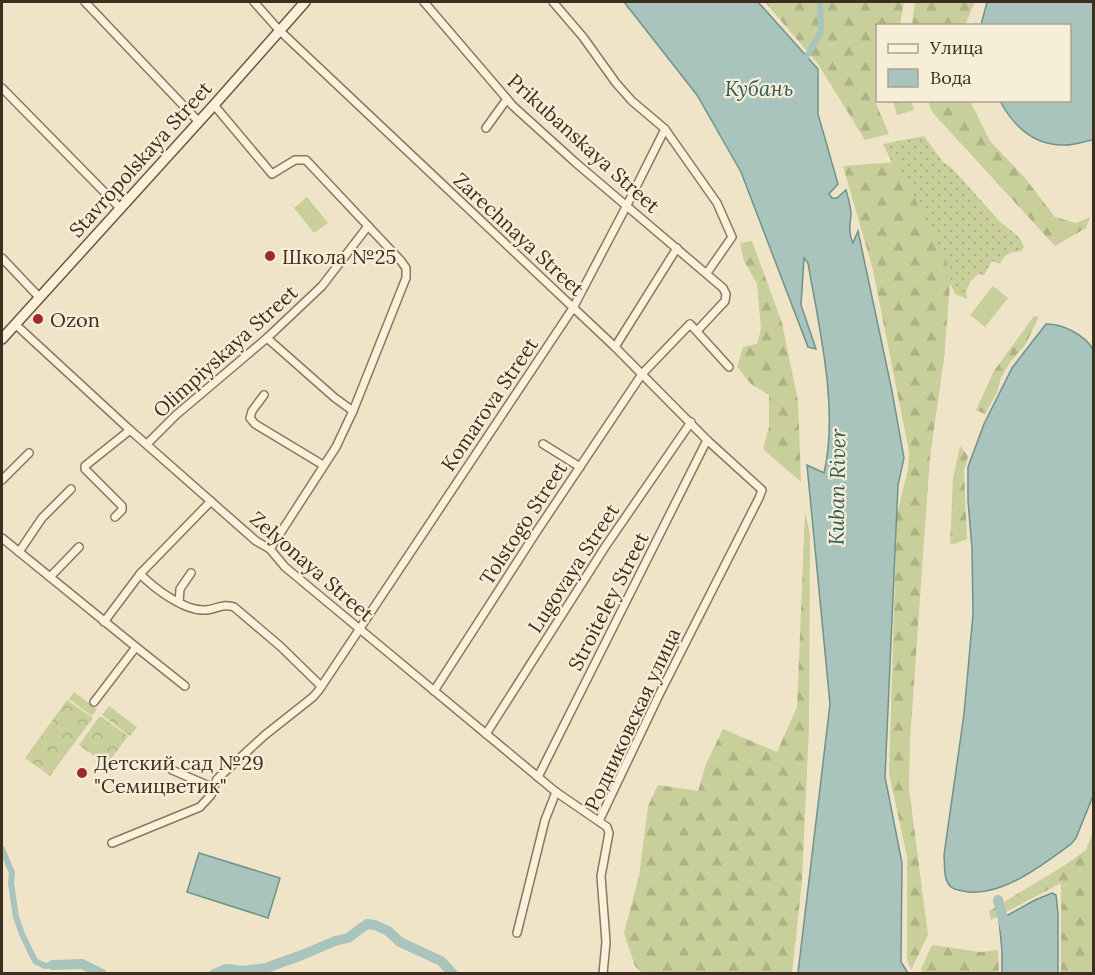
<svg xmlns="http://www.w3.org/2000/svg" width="1095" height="975" viewBox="0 0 1095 975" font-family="Lora,serif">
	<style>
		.grass { fill: url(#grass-dots) }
		.forest { fill: url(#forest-firs) }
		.park { fill: url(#park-crowns) }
		.pitch { fill: #c9cf9b }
		.water { fill: #a9c4bc; stroke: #6f938a; stroke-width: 1.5 }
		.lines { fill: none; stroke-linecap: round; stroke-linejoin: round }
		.canal { stroke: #a9c4bc; stroke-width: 6 }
		.river { stroke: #a9c4bc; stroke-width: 10 }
		.street-casing { stroke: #8d765c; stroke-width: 10 }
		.secondary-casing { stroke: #6f573f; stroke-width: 12 }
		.street { stroke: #faf1dc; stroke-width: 7 }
		.secondary { stroke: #faf1dc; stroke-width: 9 }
		.poi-dot { fill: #9e2a2b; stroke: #f7eed8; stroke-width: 2 }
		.labels { text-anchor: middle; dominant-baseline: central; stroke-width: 4.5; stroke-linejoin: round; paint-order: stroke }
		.street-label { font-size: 20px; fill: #3d2e20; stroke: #f7eed8 }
		.poi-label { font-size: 20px; fill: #3d2e20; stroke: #f7eed8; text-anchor: start }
		.water-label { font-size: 21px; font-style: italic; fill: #2f5d5a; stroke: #f7eed8 }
	</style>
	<defs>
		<pattern id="grass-dots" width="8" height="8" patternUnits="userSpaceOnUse" patternTransform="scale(1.5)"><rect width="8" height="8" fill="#c9cf9b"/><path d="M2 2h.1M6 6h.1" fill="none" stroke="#aeb285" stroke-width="1.8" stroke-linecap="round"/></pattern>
		<pattern id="forest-firs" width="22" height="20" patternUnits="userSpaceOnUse" patternTransform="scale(1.5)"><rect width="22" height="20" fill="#c9cf9b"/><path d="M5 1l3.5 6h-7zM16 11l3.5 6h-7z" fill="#aeb285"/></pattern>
		<pattern id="park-crowns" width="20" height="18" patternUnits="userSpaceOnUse" patternTransform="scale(1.5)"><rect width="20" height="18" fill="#c9cf9b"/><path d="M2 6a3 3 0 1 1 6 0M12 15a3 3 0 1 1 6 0" fill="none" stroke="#aeb285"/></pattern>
	</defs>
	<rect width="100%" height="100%" fill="#f0e4c8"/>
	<path class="grass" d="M 924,136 L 943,162 L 952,168 L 1000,222 L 1019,237 L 1024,247 L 1021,251 C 1010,253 1005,253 1000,264 L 992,261 L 984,275 L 978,274 C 969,283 965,287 967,299 L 955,294 L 883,144 Z"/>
	<g class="forest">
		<polygon points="765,2 904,2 900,25 878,26 878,86 875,101 889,134 865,140 818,64"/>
		<polygon points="915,2 975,2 965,25 912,25"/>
		<polygon points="928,101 970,101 990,141 1025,178 1055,217 1076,223 1090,217 1086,228 1055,246 932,112"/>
		<polygon points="897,162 951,272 944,359 930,457 910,740 909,788 928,935 911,970 907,960 907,857 889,773 897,514 908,469 909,452 873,270 843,166"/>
		<polygon points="752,241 782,323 798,401 801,482 763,449 769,427 769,395 751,384 737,367 743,347 757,344 761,329 757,284 744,261 740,243"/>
		<polygon points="1034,316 1039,317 1025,345 1010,362 1001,378 997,392 985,414 976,410 994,371"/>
		<polygon points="960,446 968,456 964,471 967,539 954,544 950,543 953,478"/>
		<polygon points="805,512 810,534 809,728 802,881 792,973 642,973 635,966 624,933 639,876 648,806 658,785 698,791 706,764 723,729 777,752 797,707"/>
		<polygon points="1093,832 1093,973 1061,973 1061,883 991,920 989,911 1065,865 1086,850"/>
		<polygon points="932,945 981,952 998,950 999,973 922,973 921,969"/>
	</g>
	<g class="park">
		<polygon points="893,101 911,101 914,110 897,115"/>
		<polygon points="67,700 93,718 50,776 25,758"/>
		<polygon points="109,706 137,727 130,736 102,715"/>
		<polygon points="99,717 102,717 128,736 108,763 104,763 79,745"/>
	</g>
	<g class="pitch">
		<polygon points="307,197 328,223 314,233 294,208"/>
		<polygon points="993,286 1008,298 985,327 970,315"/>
		<polygon points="74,692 97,709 92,716 69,699"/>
	</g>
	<g class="water">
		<path d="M 624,2 L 758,2 L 818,69 L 818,114 L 838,184 L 829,194 L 832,198 L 837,198 L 846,190 C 848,198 851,206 851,215 C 850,225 848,233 853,243 L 858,231 L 892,391 L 904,458 L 898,485 L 885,777 L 902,863 L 901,962 L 908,973 L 798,973 L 830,704 L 807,465 L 824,473 C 839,409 819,327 808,263 L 804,258 L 801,305 L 816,349 L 808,347 L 741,172 L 697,95 Z"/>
		<path d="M 987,2 L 1093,2 L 1093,140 C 1085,141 1075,145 1066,145 C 1034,146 1014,127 1000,101 L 1070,100 L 1070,26 L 981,25 Z"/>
		<path d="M 1046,324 C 1064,324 1084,335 1093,349 L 1093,796 L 1076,838 L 1071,844 C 1043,865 999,899 963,891 C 958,890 954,890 950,886 C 943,878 945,865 944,855 L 964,714 L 973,614 L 972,548 L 968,501 L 968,467 L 984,424 L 1012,368 Z"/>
		<polygon points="199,853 280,878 268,918 187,892"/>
		<polygon points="1052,893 1056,895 1058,914 1058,973 1002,973 1002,951 999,920 1035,900"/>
	</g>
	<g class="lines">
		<g class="canal">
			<polyline points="807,56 821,32 820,2"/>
			<polyline points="2,849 12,873 11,883 16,917 22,934 35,961 45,966 53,965"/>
		</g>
		<g class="river">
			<polyline points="998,900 1006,931"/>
			<polyline points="53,965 82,964 102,974"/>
			<polyline points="214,974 226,969 243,971 266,968 302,955 335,941 348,938 367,924 375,925 388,931 400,942 441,961 453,974"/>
		</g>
		<defs>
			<g id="street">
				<polyline points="85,2 199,122"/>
				<polyline points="254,2 279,30 615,347 707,440 762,490 759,498 659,695 599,821"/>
				<polyline points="424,2 513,106 576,163 723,288 726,294 725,301 697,331"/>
				<polyline points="553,2 583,37 616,83 632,101 665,129 717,203 732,237 707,273"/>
				<polyline points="2,88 120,208"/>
				<polyline points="214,105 272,174 295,160 306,160 401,261 406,268 406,278 353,411 336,447 270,549"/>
				<polyline points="486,128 507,99"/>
				<polyline points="2,258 39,297"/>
				<polyline points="15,324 130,430 256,541 270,549 285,567 556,792 607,827 609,833 601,876 606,942 603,974"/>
				<polyline points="267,338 335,398 353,411"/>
				<polyline points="615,347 677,248"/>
				<polyline points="264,395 252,411 250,418 255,424 323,465"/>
				<polyline points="147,444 176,415 267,338 322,286 368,226"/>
				<polyline points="543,444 580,467"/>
				<polyline points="2,480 29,453"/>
				<polyline points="115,517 122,510 122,506 85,469 85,466 130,430"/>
				<polyline points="2,538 136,647 94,702"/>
				<polyline points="19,552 42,518 71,489"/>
				<path d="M 140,574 C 154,588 185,612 206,610 C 217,609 223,603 234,607 L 280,646 L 321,686"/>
				<polyline points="50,577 79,547"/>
				<polyline points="179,602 180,589 191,573"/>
				<polyline points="104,622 140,574 211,501"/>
				<polyline points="136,647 185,686"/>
				<polyline points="434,691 537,531 642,374 690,324 729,367"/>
				<polyline points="486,734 605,547 691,422"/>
				<polyline points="172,770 214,788"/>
				<polyline points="538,777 707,440"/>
				<polyline points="112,843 200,807 211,795 217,779 265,735 313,697 319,690 573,308 627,205 665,129"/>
				<polyline points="517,933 545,820 556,792"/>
			</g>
			<polyline id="secondary" points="2,339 214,105 305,2"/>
		</defs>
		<use href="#street" class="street-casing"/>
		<use href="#secondary" class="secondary-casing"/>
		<use href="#street" class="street"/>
		<use href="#secondary" class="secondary"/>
	</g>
	<g class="poi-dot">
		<circle cx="270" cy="256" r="6"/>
		<circle cx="38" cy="319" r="6"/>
		<circle cx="82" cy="773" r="6"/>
	</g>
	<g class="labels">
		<g class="street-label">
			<text transform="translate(584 143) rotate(42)">Prikubanskaya Street</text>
			<text transform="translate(140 159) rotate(-48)">Stavropolskaya Street</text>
			<text transform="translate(519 234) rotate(43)">Zarechnaya Street</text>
			<text transform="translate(225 351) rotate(-42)">Olimpiyskaya Street</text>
			<text transform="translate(489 404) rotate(-56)">Komarova Street</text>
			<text transform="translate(523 523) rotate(-57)">Tolstogo Street</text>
			<text transform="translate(312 566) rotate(41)">Zelyonaya Street</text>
			<text transform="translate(573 568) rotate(-57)">Lugovaya Street</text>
			<text transform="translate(608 601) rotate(-63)">Stroiteley Street</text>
			<text transform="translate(632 719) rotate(-65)">Родниковская улица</text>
		</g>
		<g class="poi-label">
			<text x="282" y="256">Школа №25</text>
			<text x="50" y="319">Ozon</text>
			<text x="94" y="762">Детский сад №29<tspan x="94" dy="23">"Семицветик"</tspan></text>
		</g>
		<g class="water-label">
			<text x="759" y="88">Кубань</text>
			<text transform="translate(837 487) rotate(-89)">Kuban River</text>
		</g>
	</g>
	<rect width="1095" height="975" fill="none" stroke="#3d2e20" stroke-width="6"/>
	<rect x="876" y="24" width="195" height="78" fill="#f7eed8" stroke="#ada18e" stroke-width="1.5"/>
	<rect x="888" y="44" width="30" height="9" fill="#faf1dc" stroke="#ada18e" stroke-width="1.5"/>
	<text x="930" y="54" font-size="18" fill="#3d2e20">Улица</text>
	<rect x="888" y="69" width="30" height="18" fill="#a9c4bc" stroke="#ada18e" stroke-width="1.5"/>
	<text x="930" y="84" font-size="18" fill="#3d2e20">Вода</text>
</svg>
